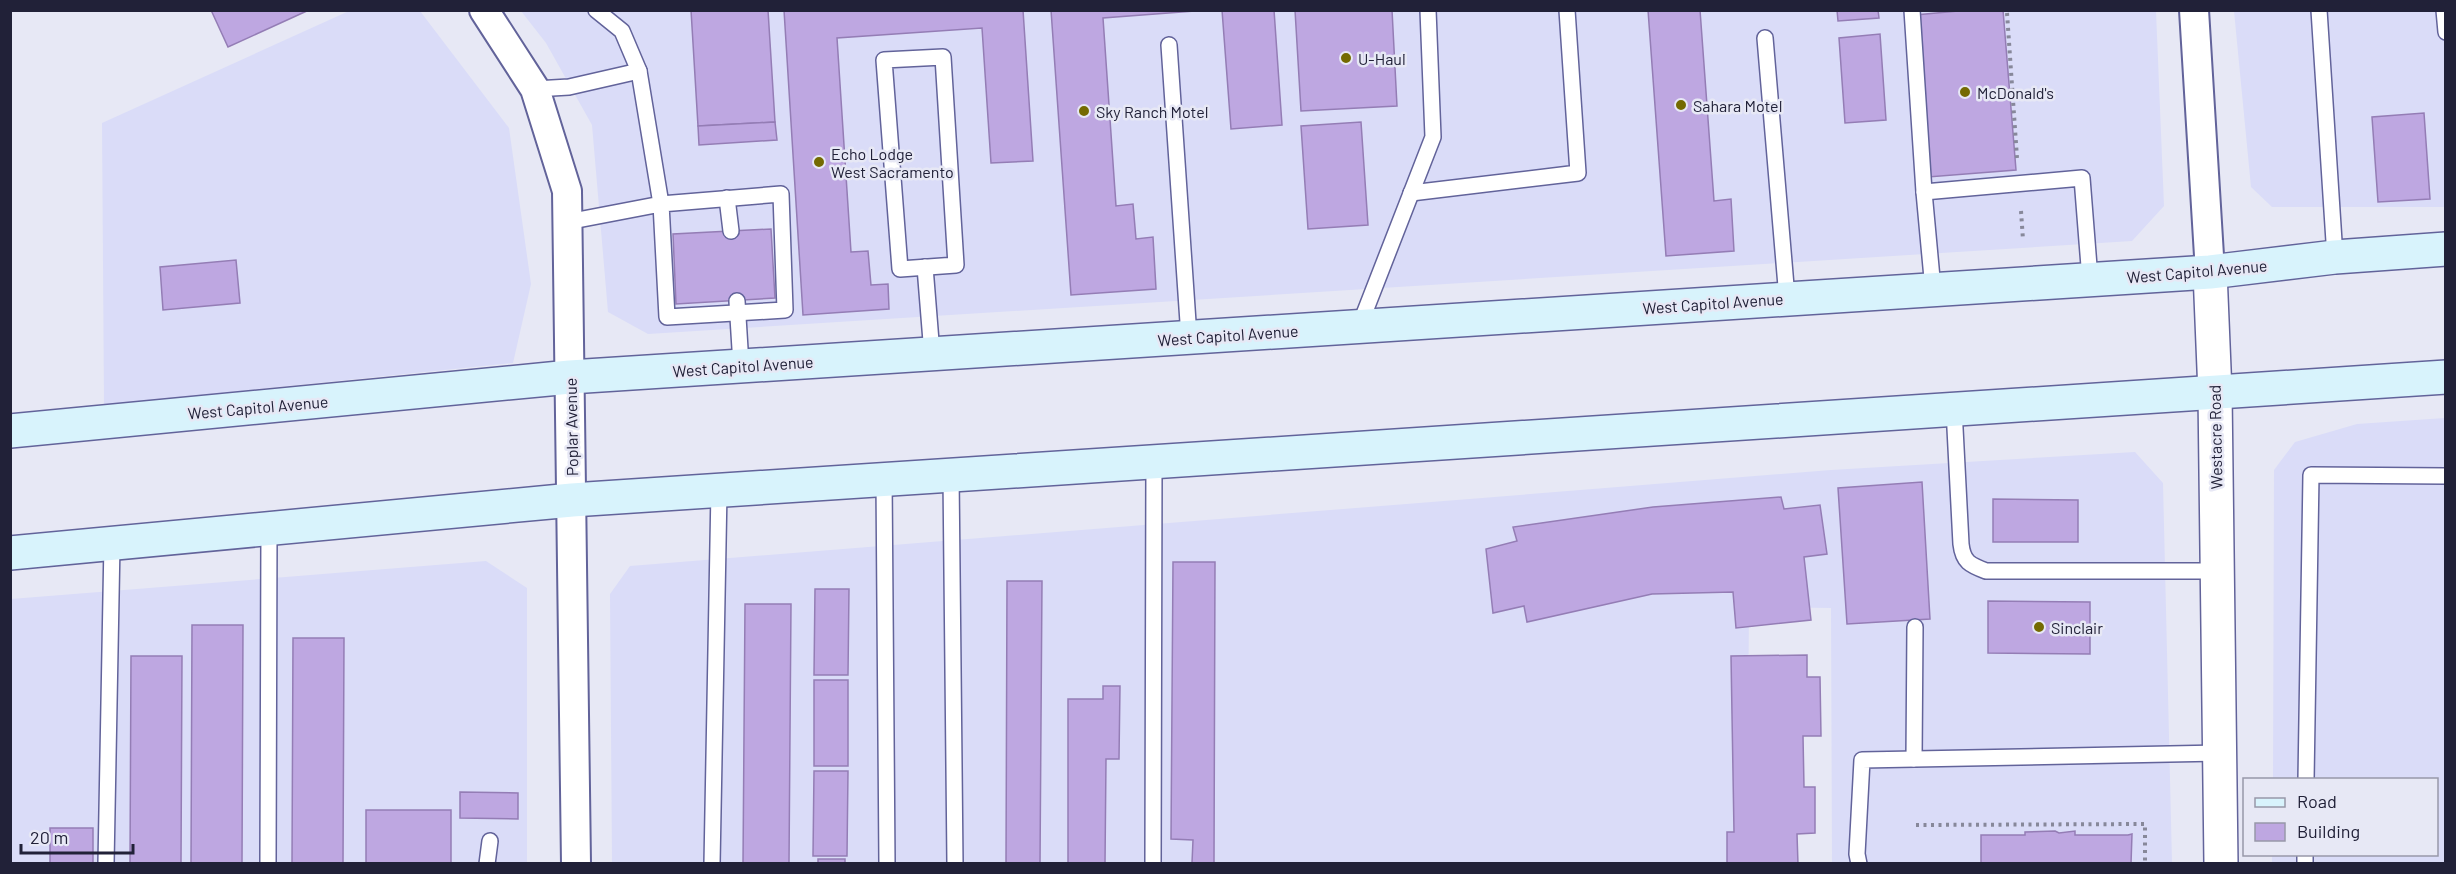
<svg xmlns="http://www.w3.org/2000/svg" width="2456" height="874" viewBox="0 0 2456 874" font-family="Barlow,sans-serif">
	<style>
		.built { fill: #dadcf8 }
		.building { fill: #bea7e1; stroke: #947db5; stroke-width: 1.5 }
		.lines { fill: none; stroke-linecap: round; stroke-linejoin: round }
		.service-casing { stroke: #62639a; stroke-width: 18 }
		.minor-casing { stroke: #62639a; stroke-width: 32 }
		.tertiary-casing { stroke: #62639a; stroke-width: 36 }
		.secondary-casing { stroke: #62639a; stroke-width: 36 }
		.path { stroke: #87889a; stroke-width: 4; stroke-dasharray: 3 4.5; stroke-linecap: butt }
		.service { stroke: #fff; stroke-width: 15 }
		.minor { stroke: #fff; stroke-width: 28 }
		.tertiary { stroke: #fff; stroke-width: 33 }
		.secondary { stroke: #d8f3fc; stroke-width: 33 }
		.poi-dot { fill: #746a01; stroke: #e7e8f5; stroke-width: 2 }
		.labels { text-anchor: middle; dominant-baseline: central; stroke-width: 5; stroke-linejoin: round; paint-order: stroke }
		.poi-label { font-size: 16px; fill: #212138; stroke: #e7e8f5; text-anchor: start }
		.street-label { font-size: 16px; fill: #212138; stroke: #e7e8f5 }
	</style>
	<rect width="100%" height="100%" fill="#e7e8f5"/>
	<g class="built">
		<polygon points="349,11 420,11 509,128 531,284 513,363 104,405 102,123"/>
		<polygon points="521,11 2156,11 2164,206 2132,241 648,334 608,312 592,125 546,43"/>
		<polygon points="2234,11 2445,11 2445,207 2272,207 2251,187"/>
		<polygon points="2445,418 2445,863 2272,864 2272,855 2436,854 2436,780 2273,779 2274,470 2295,442 2357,424"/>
		<polygon points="2135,452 2163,483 2172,863 1832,863 1831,608 1749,607 1747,863 612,863 610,594 630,566 1831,470"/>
		<polygon points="486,561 527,588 527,863 11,864 11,599"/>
	</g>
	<g class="building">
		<polygon points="211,10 309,10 228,47"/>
		<polygon points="691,10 768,10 775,122 698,126"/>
		<polygon points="784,10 1023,10 1033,161 991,163 982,28 837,38 851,252 868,251 871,285 888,284 889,309 803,315"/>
		<polygon points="1051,10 1208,10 1103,18 1116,206 1133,204 1136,239 1153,237 1156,289 1071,295"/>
		<polygon points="1222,10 1274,10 1282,125 1231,129"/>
		<polygon points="1295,10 1392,10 1397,106 1301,111"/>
		<polygon points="1648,10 1700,10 1714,201 1731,199 1734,251 1666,256"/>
		<polygon points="1837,10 1878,10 1879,18 1838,21"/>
		<polygon points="1969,10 2003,10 2016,170 1928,177 1915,15"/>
		<polygon points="1880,34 1886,120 1845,123 1839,38"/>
		<polygon points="2424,113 2430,199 2378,202 2372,117"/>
		<polygon points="775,122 777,140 699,145 698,126"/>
		<polygon points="1361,122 1368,225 1308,229 1301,126"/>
		<polygon points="771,229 775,298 676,304 673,234"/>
		<polygon points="236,260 240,303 163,310 160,267"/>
		<polygon points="1922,482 1930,619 1847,624 1838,488"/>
		<polygon points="1781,497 1784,509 1820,505 1827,554 1804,557 1811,620 1736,628 1733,592 1652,594 1527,622 1524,606 1493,613 1486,549 1517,541 1513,527 1653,507"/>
		<polygon points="1993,499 2078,500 2078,542 1993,542"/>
		<polygon points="1173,562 1215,562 1214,863 1192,863 1193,840 1171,839"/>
		<polygon points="1007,581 1042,581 1040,864 1006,864"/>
		<polygon points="815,589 849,589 848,675 814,675"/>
		<polygon points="1988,601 2090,602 2090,654 1988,653"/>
		<polygon points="745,604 791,604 789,864 743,864"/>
		<polygon points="192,625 243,625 242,864 191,864"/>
		<polygon points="293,638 344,638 343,864 292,864"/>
		<polygon points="1807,655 1807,677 1820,677 1821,736 1803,736 1804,787 1815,787 1815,833 1797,834 1798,864 1727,864 1727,832 1734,832 1731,656"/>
		<polygon points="131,656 182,656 181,864 130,864"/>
		<rect x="814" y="680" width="34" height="86"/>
		<polygon points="1103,686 1120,686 1119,759 1106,759 1105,864 1068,864 1068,699 1103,699"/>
		<polygon points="814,771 848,771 847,856 813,856"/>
		<polygon points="460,792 518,793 518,819 460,818"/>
		<rect x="366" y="810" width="85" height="54"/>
		<rect x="50" y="828" width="43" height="36"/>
		<polygon points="2055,831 2059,833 2075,831 2075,835 2128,835 2132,834 2131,864 1981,864 1981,835 2025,835 2025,832"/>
		<rect x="818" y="859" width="27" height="5"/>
	</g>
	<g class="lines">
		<defs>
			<g id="service">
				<polyline points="1912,10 1924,192 1933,289"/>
				<polyline points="2319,10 2335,257"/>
				<polyline points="2444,10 2446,32"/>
				<polyline points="1765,38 1787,298"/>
				<polyline points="1169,45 1189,337"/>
				<polygon points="943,57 956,265 900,269 884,60"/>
				<polyline points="535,89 569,87 639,71"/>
				<polyline points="1924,192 2082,178 2090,279"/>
				<polyline points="1411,193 1578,173 1567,10"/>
				<polyline points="727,198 731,231"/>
				<polyline points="567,222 661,204 781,194 785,310 667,317 661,204 639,71 622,31 596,10"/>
				<polyline points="925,267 932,354"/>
				<polyline points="737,301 741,365"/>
				<polyline points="1359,327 1433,137 1428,10"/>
				<path d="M 1954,409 L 1961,544 C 1963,562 1970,565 1986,571 L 2217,571"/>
				<polyline points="951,474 955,864"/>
				<polyline points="884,478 887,864"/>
				<polyline points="1914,759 1915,627"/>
				<polyline points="2306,780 2311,475 2446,476"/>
				<polyline points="106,864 112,543"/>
				<polyline points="268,864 269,528"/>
				<polyline points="487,864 490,841"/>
				<polyline points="712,864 719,490"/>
				<polyline points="1153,864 1154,461"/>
				<polyline points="1859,864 1857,854 1862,760 2220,753"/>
				<polyline points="2305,864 2305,854"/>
			</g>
			<g id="minor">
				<polyline points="484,10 535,89 567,191 576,864"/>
				<polyline points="2194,10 2210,272"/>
			</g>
			<polyline id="tertiary" points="2210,272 2215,393 2221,864"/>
			<g id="secondary">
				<polyline points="10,431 570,377 2210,272 2335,257 2446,249"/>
				<polyline points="10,553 572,500 2446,377"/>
			</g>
		</defs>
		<use href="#service" class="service-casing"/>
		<use href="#minor" class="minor-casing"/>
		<use href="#tertiary" class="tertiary-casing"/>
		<use href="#secondary" class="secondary-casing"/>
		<g class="path">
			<polyline points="2007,13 2017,158"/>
			<polyline points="2021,211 2023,240"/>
			<polyline points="1916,825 2145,824 2145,864"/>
		</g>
		<use href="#service" class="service"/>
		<use href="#minor" class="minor"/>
		<use href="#tertiary" class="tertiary"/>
		<use href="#secondary" class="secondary"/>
	</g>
	<g class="poi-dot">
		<circle cx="1346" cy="58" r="6"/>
		<circle cx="1965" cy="92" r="6"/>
		<circle cx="1681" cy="105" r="6"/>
		<circle cx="1084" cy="111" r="6"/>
		<circle cx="819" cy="162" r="6"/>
		<circle cx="2039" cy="627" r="6"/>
	</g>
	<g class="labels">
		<g class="poi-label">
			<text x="1358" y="58">U-Haul</text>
			<text x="1977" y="92">McDonald's</text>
			<text x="1693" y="105">Sahara Motel</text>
			<text x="1096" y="111">Sky Ranch Motel</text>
			<text x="831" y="153">Echo Lodge<tspan x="831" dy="18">West Sacramento</tspan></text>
			<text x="2051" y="627">Sinclair</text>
		</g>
		<g class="street-label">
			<text transform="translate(2197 271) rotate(-5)">West Capitol Avenue</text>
			<text transform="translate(1713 303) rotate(-4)">West Capitol Avenue</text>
			<text transform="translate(1228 335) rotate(-4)">West Capitol Avenue</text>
			<text transform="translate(743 366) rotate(-4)">West Capitol Avenue</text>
			<text transform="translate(258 407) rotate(-5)">West Capitol Avenue</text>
			<text transform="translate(571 427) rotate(-91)">Poplar Avenue</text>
			<text transform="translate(2215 437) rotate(-91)">Westacre Road</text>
		</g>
	</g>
	<rect width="2456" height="874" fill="none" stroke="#212138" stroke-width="24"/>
	<rect x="2243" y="778" width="195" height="78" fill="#e7e8f5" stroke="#9898a9" stroke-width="1.5"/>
	<rect x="2255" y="798" width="30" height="9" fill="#d8f3fc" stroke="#9898a9" stroke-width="1.5"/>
	<text x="2297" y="808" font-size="18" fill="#212138">Road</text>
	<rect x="2255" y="823" width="30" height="18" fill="#bea7e1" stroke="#9898a9" stroke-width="1.5"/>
	<text x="2297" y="838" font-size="18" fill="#212138">Building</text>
	<path d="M21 844v9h112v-9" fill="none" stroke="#212138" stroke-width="3"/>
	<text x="30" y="844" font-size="18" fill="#212138" stroke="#e7e8f5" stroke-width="4.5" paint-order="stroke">20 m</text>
</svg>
